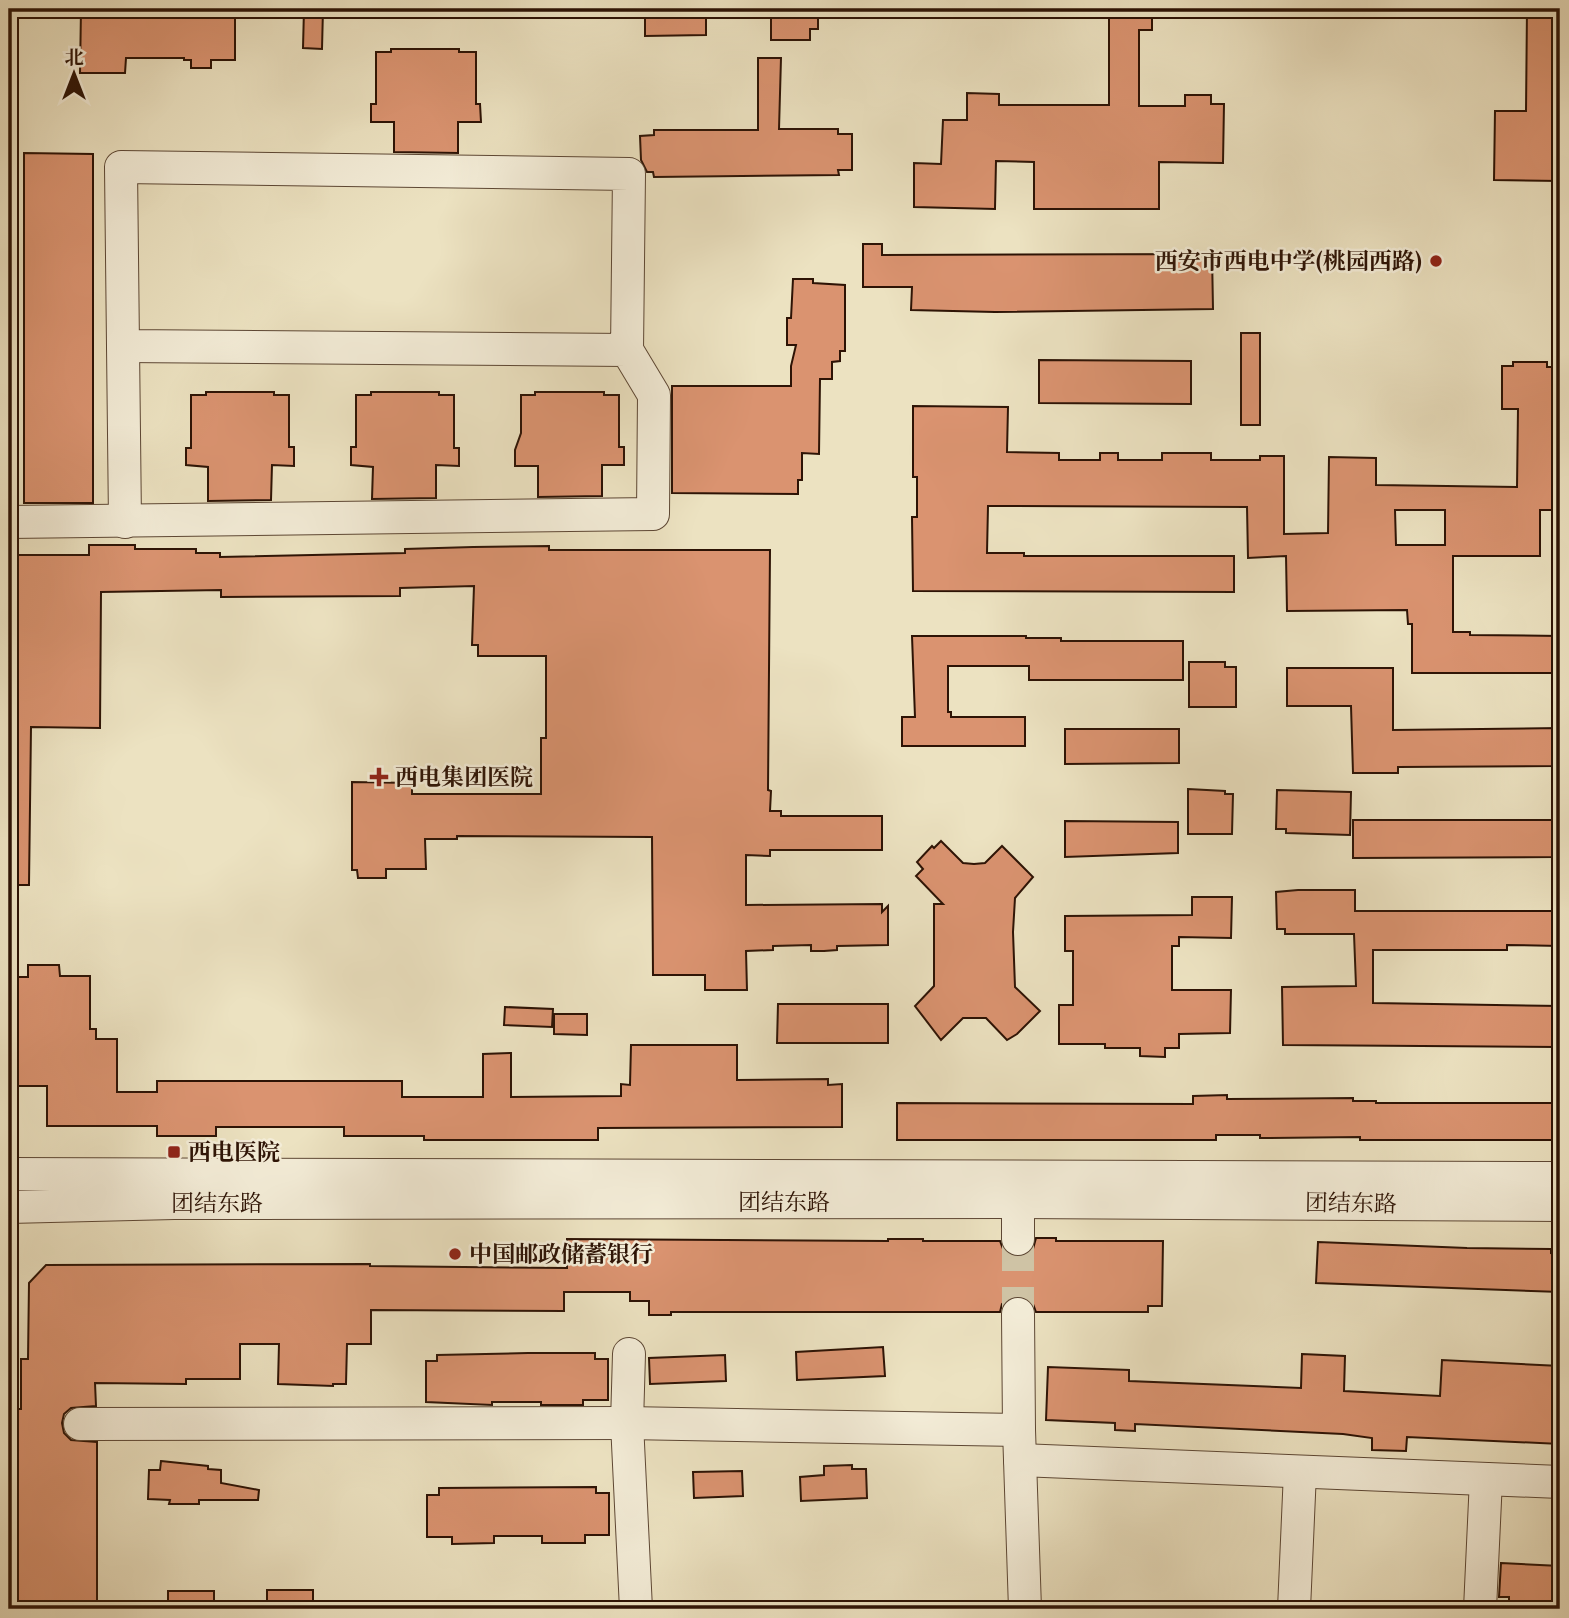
<svg xmlns="http://www.w3.org/2000/svg" width="1569" height="1618" viewBox="0 0 1569 1618" font-family="'Libre Caslon Text','Noto Serif SC',serif">
	<style>
		.building { fill: #da9370; stroke: #2d1305; stroke-width: 2; fill-rule: evenodd }
		.lines { fill: none; stroke-linecap: round; stroke-linejoin: round }
		.minor-tunnel { stroke: #cfc3a5; stroke-width: 32; stroke-dasharray: 32 16; stroke-linecap: butt }
		.minor-casing { stroke: #5d4734; stroke-width: 34 }
		.minor { stroke: #f3ecd7; stroke-width: 32 }
		.poi-dot { fill: #8f2418; stroke: #f3ecd7; stroke-width: 2.5 }
		.labels { text-anchor: middle; dominant-baseline: central; stroke-width: 5; stroke-linejoin: round; paint-order: stroke }
		.poi-label { font-size: 23px; font-weight: bold; fill: #2d1305; stroke: #f3ecd7; text-anchor: start }
		.street-label { font-size: 23px; fill: #2d1305; stroke: #f3ecd7 }
	</style>
	<rect width="100%" height="100%" fill="#ece2c1"/>
	<filter id="stains"><feTurbulence type="fractalNoise" baseFrequency=".00286" numOctaves="4"/><feColorMatrix values="0 0 0 0 .2 0 0 0 0 .09 0 0 0 0 .02 0 0 0 .5 -.17"/></filter>
	<radialGradient id="worn" r=".72"><stop offset=".6" stop-color="#630" stop-opacity="0"/><stop offset="1" stop-color="#630" stop-opacity=".3"/></radialGradient>
	<g class="building">
		<polygon points="81,9 235,9 235,60 211,60 211,68 191,68 191,60 184,60 184,58 126,58 125,73 80,73"/>
		<polygon points="304,9 323,9 322,49 303,48"/>
		<polygon points="645,9 706,9 706,35 645,36"/>
		<polygon points="771,9 818,9 818,29 810,29 810,40 771,40"/>
		<polygon points="1109,9 1152,9 1152,30 1139,30 1139,106 1185,106 1185,95 1211,95 1211,104 1224,104 1223,163 1159,162 1159,209 1034,209 1034,162 996,161 995,209 914,207 914,163 941,164 943,120 967,120 967,93 999,94 999,105 1109,105"/>
		<polygon points="1527,9 1560,9 1560,181 1494,180 1495,111 1526,111"/>
		<polygon points="391,49 459,49 459,52 476,52 476,104 480,104 481,122 458,122 458,153 394,152 394,122 371,122 371,104 376,104 376,52 391,52"/>
		<polygon points="758,58 781,58 779,129 838,129 838,134 852,134 852,170 838,170 839,175 654,177 653,172 647,172 641,160 640,136 654,135 654,130 758,130"/>
		<polygon points="24,153 93,154 93,503 24,503"/>
		<polygon points="863,244 882,244 882,255 1212,254 1213,309 995,312 911,310 912,287 863,287"/>
		<polygon points="793,279 813,279 813,283 845,285 845,351 840,351 840,361 832,362 832,379 820,379 819,454 802,453 802,480 798,480 798,494 672,493 672,386 791,386 791,366 796,345 787,345 787,318 791,318"/>
		<rect x="1241" y="333" width="19" height="92"/>
		<polygon points="1039,360 1191,361 1191,404 1039,403"/>
		<path d="M 1513,362 L 1547,362 L 1547,367 L 1560,367 L 1560,507 L 1553,507 L 1553,510 L 1540,510 L 1540,556 L 1453,556 L 1453,632 L 1470,632 L 1470,635 L 1560,636 L 1560,673 L 1412,673 L 1412,624 L 1408,624 L 1407,610 L 1287,611 L 1286,556 L 1248,558 L 1247,507 L 988,506 L 987,553 L 1024,553 L 1024,556 L 1234,556 L 1234,592 L 913,591 L 912,517 L 917,517 L 917,477 L 913,477 L 913,406 L 1008,407 L 1007,452 L 1059,453 L 1059,460 L 1100,460 L 1100,453 L 1118,453 L 1118,460 L 1162,460 L 1162,453 L 1211,453 L 1211,460 L 1260,460 L 1260,456 L 1284,456 L 1284,534 L 1328,533 L 1329,457 L 1376,458 L 1376,485 L 1517,487 L 1518,409 L 1502,409 L 1502,366 L 1513,366 ZM 1395,510 L 1445,510 L 1445,545 L 1396,545 Z"/>
		<polygon points="206,392 274,392 274,395 289,395 289,447 294,447 294,466 272,465 271,500 208,501 208,467 186,465 186,448 191,448 191,395 206,395"/>
		<polygon points="371,392 439,392 439,395 454,395 454,448 459,448 459,466 436,465 436,498 372,499 373,467 351,465 351,447 356,447 356,395 371,395"/>
		<polygon points="535,392 604,392 604,395 619,395 619,447 624,447 624,465 602,465 602,496 538,497 538,466 515,466 515,450 521,433 521,395 535,395"/>
		<polygon points="89,545 135,545 135,549 196,549 196,553 220,553 220,557 405,553 405,549 473,547 549,546 549,550 770,550 768,790 771,791 770,811 781,811 781,816 882,816 882,850 770,850 770,856 746,855 746,905 882,904 882,912 888,906 888,945 837,946 837,950 824,951 811,951 811,945 773,946 773,950 746,951 747,990 705,990 705,975 653,975 652,837 457,836 457,839 425,839 426,869 386,869 386,878 358,878 357,870 352,870 352,782 412,783 412,794 541,794 541,738 546,738 546,656 478,656 478,645 472,645 474,586 400,588 400,596 221,597 221,590 101,592 100,728 31,727 29,885 9,885 9,555 89,555"/>
		<polygon points="912,636 1026,636 1026,638 1061,638 1061,641 1183,641 1183,680 1029,680 1029,666 948,666 948,712 951,712 951,717 1025,717 1025,746 902,746 902,717 915,717"/>
		<polygon points="1189,662 1225,662 1225,667 1236,667 1236,707 1189,707"/>
		<polygon points="1287,668 1393,668 1393,730 1560,728 1560,762 1554,762 1554,766 1398,767 1398,773 1353,773 1351,706 1287,706"/>
		<polygon points="1065,729 1179,729 1179,763 1065,764"/>
		<polygon points="1188,789 1225,791 1225,794 1233,794 1232,834 1188,834"/>
		<polygon points="1277,790 1351,792 1350,835 1286,833 1286,829 1276,829"/>
		<polygon points="1353,820 1560,820 1560,853 1554,853 1554,857 1353,858"/>
		<polygon points="1065,821 1178,822 1178,853 1065,857"/>
		<polygon points="941,841 963,863 974,864 985,863 1002,846 1033,877 1015,898 1013,932 1015,987 1040,1011 1017,1034 1007,1040 986,1018 963,1018 941,1040 915,1006 934,986 934,904 943,904 916,876 923,869 917,862 932,846 934,848"/>
		<polygon points="1298,890 1355,890 1355,911 1560,911 1560,946 1507,945 1507,950 1373,950 1373,1003 1560,1006 1560,1043 1557,1043 1557,1047 1283,1045 1282,987 1356,986 1354,934 1285,934 1285,929 1277,929 1276,892"/>
		<polygon points="1192,897 1232,897 1231,938 1179,937 1179,946 1172,946 1172,990 1231,990 1230,1033 1179,1034 1179,1048 1165,1048 1165,1057 1140,1056 1140,1048 1105,1048 1105,1044 1059,1044 1059,1005 1073,1005 1073,951 1065,951 1065,916 1192,915"/>
		<polygon points="28,965 59,965 60,976 90,976 90,1029 96,1029 96,1039 117,1039 117,1092 157,1092 157,1081 402,1081 402,1097 483,1097 483,1054 511,1053 511,1097 621,1096 621,1084 630,1085 631,1045 737,1045 737,1080 828,1079 828,1085 842,1084 842,1127 598,1128 598,1140 424,1140 424,1136 344,1136 344,1127 216,1127 216,1136 157,1136 157,1126 47,1126 47,1086 9,1086 9,977 28,977"/>
		<polygon points="778,1004 888,1004 888,1043 777,1043"/>
		<polygon points="505,1007 553,1009 552,1027 504,1025"/>
		<polygon points="554,1014 587,1014 587,1035 554,1034"/>
		<polygon points="1227,1095 1227,1099 1353,1098 1353,1101 1376,1101 1376,1103 1560,1103 1560,1140 1360,1140 1360,1137 1260,1138 1260,1135 1216,1135 1216,1140 897,1140 897,1103 1193,1104 1193,1096"/>
		<polygon points="1036,1238 1056,1238 1056,1241 1163,1241 1162,1306 1148,1306 1148,1312 1036,1312 1033,1304 1028,1298 1017,1296 1008,1299 1002,1304 1000,1312 671,1312 671,1315 649,1315 649,1301 630,1301 630,1292 564,1292 564,1311 371,1310 371,1344 347,1344 346,1384 333,1384 333,1386 278,1384 279,1344 240,1344 240,1379 186,1379 186,1384 95,1383 96,1406 71,1408 64,1414 62,1423 64,1433 71,1440 97,1442 97,1609 9,1609 9,1450 18,1450 16,1409 21,1409 21,1359 28,1359 29,1283 46,1265 370,1264 370,1266 567,1268 567,1239 888,1241 888,1239 923,1239 923,1241 1000,1241 1003,1249 1008,1254 1019,1257 1027,1255 1033,1249"/>
		<polygon points="1318,1242 1467,1248 1551,1249 1551,1253 1560,1254 1560,1292 1316,1283"/>
		<polygon points="883,1347 885,1376 797,1380 796,1352"/>
		<polygon points="528,1353 595,1353 595,1359 608,1359 608,1400 583,1400 583,1405 541,1405 541,1402 492,1402 492,1405 426,1402 426,1361 437,1361 437,1355"/>
		<polygon points="1302,1354 1345,1356 1344,1391 1440,1396 1442,1360 1560,1366 1560,1444 1407,1437 1406,1451 1372,1450 1372,1438 1343,1434 1135,1424 1135,1431 1115,1430 1115,1423 1046,1420 1048,1367 1129,1370 1129,1381 1301,1388"/>
		<polygon points="725,1355 726,1381 650,1384 649,1358"/>
		<polygon points="161,1461 208,1466 208,1469 221,1470 221,1483 259,1490 258,1500 199,1500 199,1504 169,1504 170,1500 148,1499 149,1470 160,1470"/>
		<polygon points="852,1465 852,1469 866,1469 867,1498 801,1501 800,1477 824,1475 824,1466"/>
		<polygon points="742,1471 743,1496 694,1498 693,1472"/>
		<polygon points="596,1487 596,1493 609,1493 609,1535 585,1535 585,1543 542,1543 542,1536 494,1536 494,1543 452,1544 452,1537 427,1537 427,1495 439,1495 439,1488"/>
		<polygon points="1501,1563 1560,1566 1560,1609 1509,1609 1509,1597 1499,1597"/>
		<rect x="267" y="1590" width="46" height="19"/>
		<rect x="168" y="1591" width="46" height="18"/>
	</g>
	<g class="lines">
		<polyline class="minor-tunnel" points="1018,1239 1018,1314"/>
		<defs>
			<g id="minor">
				<polyline points="123,346 125,522"/>
				<polyline points="9,522 653,514 654,395 627,350 629,174 121,167 123,346 627,350"/>
				<polyline points="9,1174 1560,1178"/>
				<polyline points="1018,1202 1018,1239"/>
				<polyline points="9,1207 174,1203 1018,1202 1560,1205"/>
				<polyline points="1018,1314 1019,1430 1025,1609"/>
				<polyline points="629,1354 627,1423 636,1609"/>
				<polyline points="80,1424 627,1423 1019,1430"/>
				<polyline points="1020,1460 1560,1482"/>
				<polyline points="1294,1609 1300,1472"/>
				<polyline points="1480,1609 1486,1479"/>
			</g>
		</defs>
		<use href="#minor" class="minor-casing"/>
		<use href="#minor" class="minor"/>
	</g>
	<g class="poi-dot">
		<circle cx="1436" cy="261" r="7"/>
		<path d="M375.5 766.5h7v7h7v7h-7v7h-7v-7h-7v-7h7z"/>
		<rect x="167" y="1145" width="14" height="14" rx="3.5"/>
		<circle cx="455" cy="1254" r="7"/>
	</g>
	<g class="labels">
		<g class="poi-label">
			<text x="1422" y="261" text-anchor="end">西安市西电中学(桃园西路)</text>
			<text x="395" y="777">西电集团医院</text>
			<text x="188" y="1152">西电医院</text>
			<text x="469" y="1254">中国邮政储蓄银行</text>
		</g>
		<g class="street-label">
			<text x="784" y="1202">团结东路</text>
			<text x="217" y="1203">团结东路</text>
			<text transform="translate(1351 1203) rotate(1)">团结东路</text>
		</g>
	</g>
	<rect width="1569" height="1618" fill="none" stroke="#ece2c1" stroke-width="35"/>
	<rect x="10" y="10" width="1548" height="1597" fill="none" stroke="#2d1305" stroke-width="3.5"/>
	<rect x="18" y="18" width="1534" height="1583" fill="none" stroke="#2d1305" stroke-width="2"/>
	<g transform="translate(74 74)" stroke="#f3ecd7" stroke-width="5" paint-order="stroke">
	<path d="M0-5L12 26L0 18L-12 26Z" fill="#2d1305"/>
	<text y="-10" font-size="19" font-weight="bold" text-anchor="middle" fill="#2d1305">北</text>
	</g>
	<rect width="100%" height="100%" filter="url(#stains)"/>
	<rect width="100%" height="100%" fill="url(#worn)"/>
</svg>
